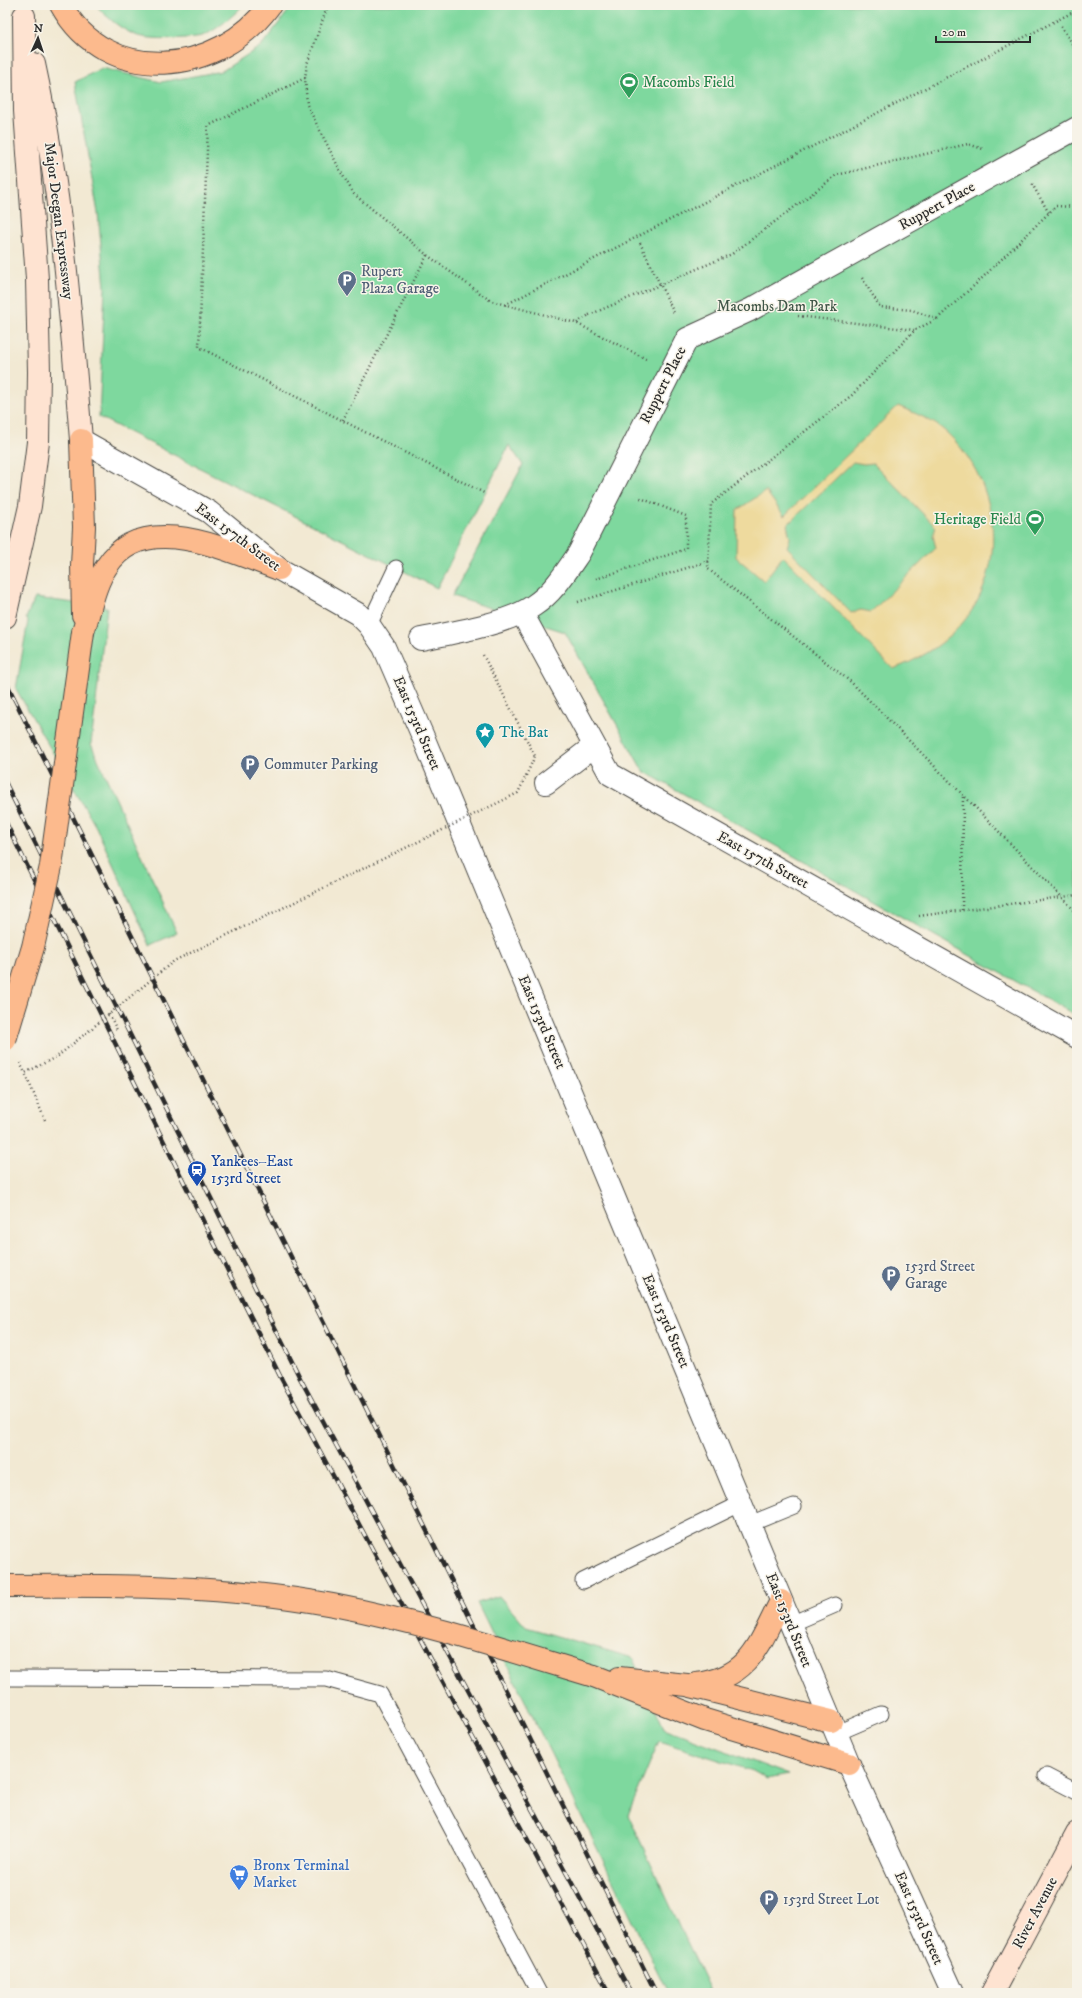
<svg xmlns="http://www.w3.org/2000/svg" width="1082" height="1998" viewBox="0 0 1082 1998" font-family="'IM FELL DW Pica',serif">
	<style>
		.green { fill: #7ed89e; stroke: #548264 }
		.sand { fill: #eeda9e; stroke: #8c8264; fill-rule: evenodd }
		.lines { fill: none; stroke-linecap: round; stroke-linejoin: round }
		.lane-casing { stroke: #494844; stroke-width: 17 }
		.street-casing { stroke: #494844; stroke-width: 24 }
		.secondary-casing { stroke: #494844; stroke-width: 24 }
		.primary-casing { stroke: #494844; stroke-width: 24 }
		.highway-casing { stroke: #494844; stroke-width: 24 }
		.path { stroke: #494844; stroke-width: 2.5; stroke-dasharray: 1 3; stroke-linecap: butt }
		.lane { stroke: #fff; stroke-width: 15 }
		.street { stroke: #fff; stroke-width: 22 }
		.secondary { stroke: #fee3d1; stroke-width: 22 }
		.primary { stroke: #fcba8d; stroke-width: 22 }
		.highway { stroke: #fcba8d; stroke-width: 22 }
		.rail-casing { stroke: #2b2b2b; stroke-width: 4.5 }
		.rail { stroke: #f7f3e8; stroke-width: 3; stroke-dasharray: 9; stroke-linecap: butt }
		.highway-bridge-casing { stroke: #494844; stroke-width: 24; stroke-linecap: butt }
		.path-bridge { stroke: #494844; stroke-width: 2.5; stroke-dasharray: 1 3; stroke-linecap: butt }
		.highway-bridge { stroke: #fcba8d; stroke-width: 22 }
		.labels { text-anchor: middle; dominant-baseline: central; stroke-width: 3; stroke-linejoin: round; paint-order: stroke }
		.leisure-label { font-size: 15px; fill: #27864d; stroke: #f7f3e8; text-anchor: start }
		.street-label { font-size: 15px; fill: #2b2b2b; stroke: #f7f3e8 }
		.service-label { font-size: 15px; fill: #4e5e75; stroke: #f7f3e8; text-anchor: start }
		.park-label { font-size: 15px; fill: #405648; stroke: #f7f3e8 }
		.culture-label { font-size: 15px; fill: #0d838f; stroke: #f7f3e8; text-anchor: start }
		.transit-label { font-size: 15px; fill: #164399; stroke: #f7f3e8; text-anchor: start }
		.shop-label { font-size: 15px; fill: #366cbe; stroke: #f7f3e8; text-anchor: start }
	</style>
	<rect width="100%" height="100%" fill="#f7f3e8"/>
	<filter id="ink" filterUnits="userSpaceOnUse"><feTurbulence type="fractalNoise" baseFrequency=".025" numOctaves="2"/><feDisplacementMap in="SourceGraphic" scale="8" xChannelSelector="R" yChannelSelector="G"/><feConvolveMatrix kernelMatrix="1 2 1 2 8 2 1 2 1" color-interpolation-filters="sRGB"/></filter>
	<filter id="wash" filterUnits="userSpaceOnUse"><feTurbulence type="fractalNoise" baseFrequency=".012" numOctaves="4" result="noise"/><feDisplacementMap in="SourceGraphic" scale="16" xChannelSelector="R" yChannelSelector="G"/><feGaussianBlur stdDeviation="0.9" result="paint"/><feColorMatrix in="noise" values="0 0 0 0 0 0 0 0 0 0 0 0 0 0 0 0 0 1.4 0 .05"/><feComposite in="paint" operator="in"/></filter>
	<g filter="url(#wash)">
		<rect width="100%" height="100%" fill="#f2e9d3"/>
		<g class="green">
			<path d="M 96,5 L 243,5 C 236,14 213,33 202,36 C 188,39 151,40 138,36 C 123,31 106,17 96,5 Z"/>
			<polygon points="293,5 1077,5 1077,1016 643,771 565,632 452,596 523,465 509,445 437,588 99,417 105,287 98,213 75,82 102,68 161,82 222,71 261,46"/>
			<polygon points="35,598 107,607 91,744 177,933 150,945 96,827 16,689 28,621 26,618"/>
			<polygon points="499,1596 526,1627 633,1658 664,1728 789,1775 767,1779 753,1771 659,1741 628,1815 711,1993 668,1993 477,1603"/>
		</g>
		<path class="sand" d="M 898,406 C 914,413 933,420 946,432 C 1002,483 1010,574 957,629 C 939,648 917,660 893,669 L 783,556 L 764,581 L 736,557 L 737,510 L 766,491 L 784,516 ZM 853,462 L 864,464 L 873,463 L 936,527 L 933,536 L 936,548 L 871,612 L 861,610 L 851,613 L 787,547 L 790,538 L 787,525 Z"/>
	</g>
	<g filter="url(#ink)">
		<g class="lines">
			<defs>
				<g id="lane">
					<polyline points="369,625 396,568"/>
					<polyline points="750,1524 794,1506"/>
					<polyline points="583,1581 742,1503"/>
					<polyline points="791,1624 835,1605"/>
					<polyline points="5,1678 326,1679 380,1694 539,1993"/>
					<polyline points="837,1733 881,1714"/>
					<polyline points="1046,1776 1077,1792"/>
				</g>
				<g id="street">
					<polyline points="81,440 209,512 279,569 358,614 369,625 384,647 424,739 849,1764 953,1993"/>
					<polyline points="522,613 610,774 1077,1037"/>
					<path d="M 421,639 C 452,633 507,624 533,606 C 553,593 566,572 579,553 L 687,339 L 750,310 L 1077,128"/>
					<polyline points="546,783 594,746"/>
				</g>
				<g id="secondary">
					<path d="M 34,64 C 61,188 71,315 81,440"/>
					<polyline points="5,617 30,506 38,442 39,372 37,279 25,111 24,16"/>
					<polyline points="992,1993 1077,1833"/>
				</g>
				<path id="primary" d="M 61,5 C 107,88 219,76 270,5"/>
				<g id="highway">
					<polyline points="81,440 84,527 82,565 83,615"/>
					<path d="M 83,632 C 90,611 94,585 107,566 C 144,508 230,552 279,569"/>
					<polyline points="594,1676 705,1720 849,1764"/>
					<polyline points="619,1678 687,1685 831,1721"/>
					<path d="M 696,1684 C 750,1678 759,1644 781,1601"/>
				</g>
			</defs>
			<use href="#lane" class="lane-casing"/>
			<use href="#street" class="street-casing"/>
			<use href="#secondary" class="secondary-casing"/>
			<use href="#primary" class="primary-casing"/>
			<use href="#highway" class="highway-casing"/>
			<g class="path">
				<polyline points="328,5 307,64 305,78 307,105 342,174 354,194 427,255 491,301 576,323 646,359"/>
				<polyline points="1061,26 1077,52"/>
				<polyline points="305,78 208,126 199,347 486,494"/>
				<polyline points="896,161 968,144 983,149"/>
				<polyline points="1032,184 1049,213"/>
				<polyline points="1077,207 1056,206 977,283 937,319 915,330 852,395 711,504 708,569 851,682 981,813 1077,913"/>
				<polyline points="640,243 675,315"/>
				<polyline points="862,278 880,307 912,310 937,319"/>
				<polyline points="505,305 1077,10"/>
				<polyline points="798,316 914,330"/>
				<polyline points="577,323 589,315"/>
				<polyline points="343,420 427,255"/>
				<polyline points="596,579 686,549 686,516 638,497"/>
				<polyline points="578,602 709,561"/>
				<polyline points="483,655 535,756"/>
				<polyline points="962,910 963,794"/>
				<polyline points="919,916 1077,895"/>
				<polyline points="109,1014 117,1030"/>
				<polyline points="20,1063 25,1073"/>
			</g>
			<use href="#lane" class="lane"/>
			<use href="#street" class="street"/>
			<use href="#secondary" class="secondary"/>
			<use href="#primary" class="primary"/>
			<use href="#highway" class="highway"/>
			<defs>
				<g id="rail">
					<polyline points="5,680 656,1993"/>
					<polyline points="5,782 300,1378 631,1993"/>
					<polyline points="5,821 282,1380 609,1993"/>
				</g>
			</defs>
			<use href="#rail" class="rail-casing"/>
			<use href="#rail" class="rail"/>
			<defs>
				<g id="highway-bridge">
					<polyline points="5,1040 33,947 51,866 83,632"/>
					<path d="M 5,1586 C 115,1585 224,1585 333,1605 C 422,1622 508,1650 594,1676"/>
				</g>
			</defs>
			<use href="#highway-bridge" class="highway-bridge-casing"/>
			<g class="path-bridge">
				<polyline points="589,315 732,254 837,175 896,161"/>
				<polyline points="45,1120 25,1073 58,1056 174,961 518,793 535,756"/>
			</g>
			<use href="#highway-bridge" class="highway-bridge"/>
		</g>
	</g>
	<defs>
		<symbol id="stadium-pin" viewBox="-11 -11 22 30"><path d="M0 17L-7.5 6A9.5 9.5 0 1 1 7.5 6Z" fill="#2e9e5b" stroke="#f7f3e8"/><path d="M0-5a6.5 5 0 1 0 0 10a6.5 5 0 1 0 0-10ZM-3.5-1.8h7v3.6h-7Z" fill="#fff"/></symbol>
		<symbol id="parking-pin" viewBox="-11 -11 22 30"><path d="M0 17L-7.5 6A9.5 9.5 0 1 1 7.5 6Z" fill="#5c6f8a" stroke="#f7f3e8"/><path d="M-3.5-5.5H1a3.5 3.5 0 0 1 0 7H-1V5.5H-3.5ZM-1-3.4V-.6H.8a1.4 1.4 0 0 0 0-2.8Z" fill="#fff"/></symbol>
		<symbol id="sight-pin" viewBox="-11 -11 22 30"><path d="M0 17L-7.5 6A9.5 9.5 0 1 1 7.5 6Z" fill="#0f9aa8" stroke="#f7f3e8"/><path d="M0-6L1.8-2.2L6-1.7L2.9 1.2L3.7 5.4L0 3.3L-3.7 5.4L-2.9 1.2L-6-1.7L-1.8-2.2Z" fill="#fff"/></symbol>
		<symbol id="station-pin" viewBox="-11 -11 22 30"><path d="M0 17L-7.5 6A9.5 9.5 0 1 1 7.5 6Z" fill="#1a4fb4" stroke="#f7f3e8"/><path d="M-3-6H3Q5-6 5-4V2Q5 4 3 4L4.5 6H3L1.5 4h-3L-3 6H-4.5L-3 4Q-5 4-5 2V-4Q-5-6-3-6ZM-3.5-4v3h7v-3ZM-3.5 1v1.5H-2V1ZM2 1v1.5H3.5V1Z" fill="#fff"/></symbol>
		<symbol id="supermarket-pin" viewBox="-11 -11 22 30"><path d="M0 17L-7.5 6A9.5 9.5 0 1 1 7.5 6Z" fill="#3f7fe0" stroke="#f7f3e8"/><path d="M-6-5.5h2.5l.6 2H6L4.5 2H-2.5L-4.4-4H-6ZM-1.5 3.2a1.3 1.3 0 1 0 .1 0ZM3 3.2a1.3 1.3 0 1 0 .1 0Z" fill="#fff"/></symbol>
	</defs>
	<g fill-rule="evenodd">
		<use href="#stadium-pin" x="618" y="71" width="22" height="30"/>
		<use href="#parking-pin" x="336" y="269" width="22" height="30"/>
		<use href="#stadium-pin" x="1024" y="508" width="22" height="30"/>
		<use href="#sight-pin" x="474" y="721" width="22" height="30"/>
		<use href="#parking-pin" x="239" y="753" width="22" height="30"/>
		<use href="#station-pin" x="186" y="1159" width="22" height="30"/>
		<use href="#parking-pin" x="880" y="1264" width="22" height="30"/>
		<use href="#supermarket-pin" x="228" y="1863" width="22" height="30"/>
		<use href="#parking-pin" x="758" y="1888" width="22" height="30"/>
	</g>
	<g class="labels">
		<g class="leisure-label">
			<text x="643" y="82">Macombs Field</text>
			<text x="1021" y="519" text-anchor="end">Heritage Field</text>
		</g>
		<g class="street-label">
			<text transform="translate(937 206) rotate(-29)">Ruppert Place</text>
			<text transform="translate(59 221) rotate(83)">Major Deegan Expressway</text>
			<text transform="translate(663 385) rotate(-63)">Ruppert Place</text>
			<text transform="translate(238 537) rotate(37)">East 157th Street</text>
			<text transform="translate(417 723) rotate(67)">East 153rd Street</text>
			<text transform="translate(763 860) rotate(29)">East 157th Street</text>
			<text transform="translate(542 1022) rotate(67)">East 153rd Street</text>
			<text transform="translate(666 1321) rotate(67)">East 153rd Street</text>
			<text transform="translate(789 1620) rotate(68)">East 153rd Street</text>
			<text transform="translate(1035 1913) rotate(-62)">River Avenue</text>
			<text transform="translate(919 1918) rotate(66)">East 153rd Street</text>
		</g>
		<g class="service-label">
			<text x="361" y="271">Rupert<tspan x="361" dy="17">Plaza Garage</tspan></text>
			<text x="264" y="764">Commuter Parking</text>
			<text x="905" y="1266">153rd Street<tspan x="905" dy="17">Garage</tspan></text>
			<text x="783" y="1899">153rd Street Lot</text>
		</g>
		<g class="park-label">
			<text x="777" y="306">Macombs Dam Park</text>
		</g>
		<g class="culture-label">
			<text x="499" y="732">The Bat</text>
		</g>
		<g class="transit-label">
			<text x="211" y="1161">Yankees–East<tspan x="211" dy="17">153rd Street</tspan></text>
		</g>
		<g class="shop-label">
			<text x="253" y="1865">Bronx Terminal<tspan x="253" dy="17">Market</tspan></text>
		</g>
	</g>
	<rect width="1082" height="1998" fill="none" stroke="#f7f3e8" stroke-width="20"/>
	<g transform="translate(38 38) rotate(3)" stroke="#f7f3e8" stroke-width="3" paint-order="stroke">
	<path d="M0-3L7 15L0 10L-7 15Z" fill="#2b2b2b"/>
	<text y="-6" font-size="11" font-weight="bold" text-anchor="middle" fill="#2b2b2b">N</text>
	</g>
	<path d="M936 36v6h94v-6" fill="none" stroke="#2b2b2b" stroke-width="2"/>
	<text x="942" y="36" font-size="12" fill="#2b2b2b" stroke="#f7f3e8" stroke-width="3" paint-order="stroke">20 m</text>
</svg>
